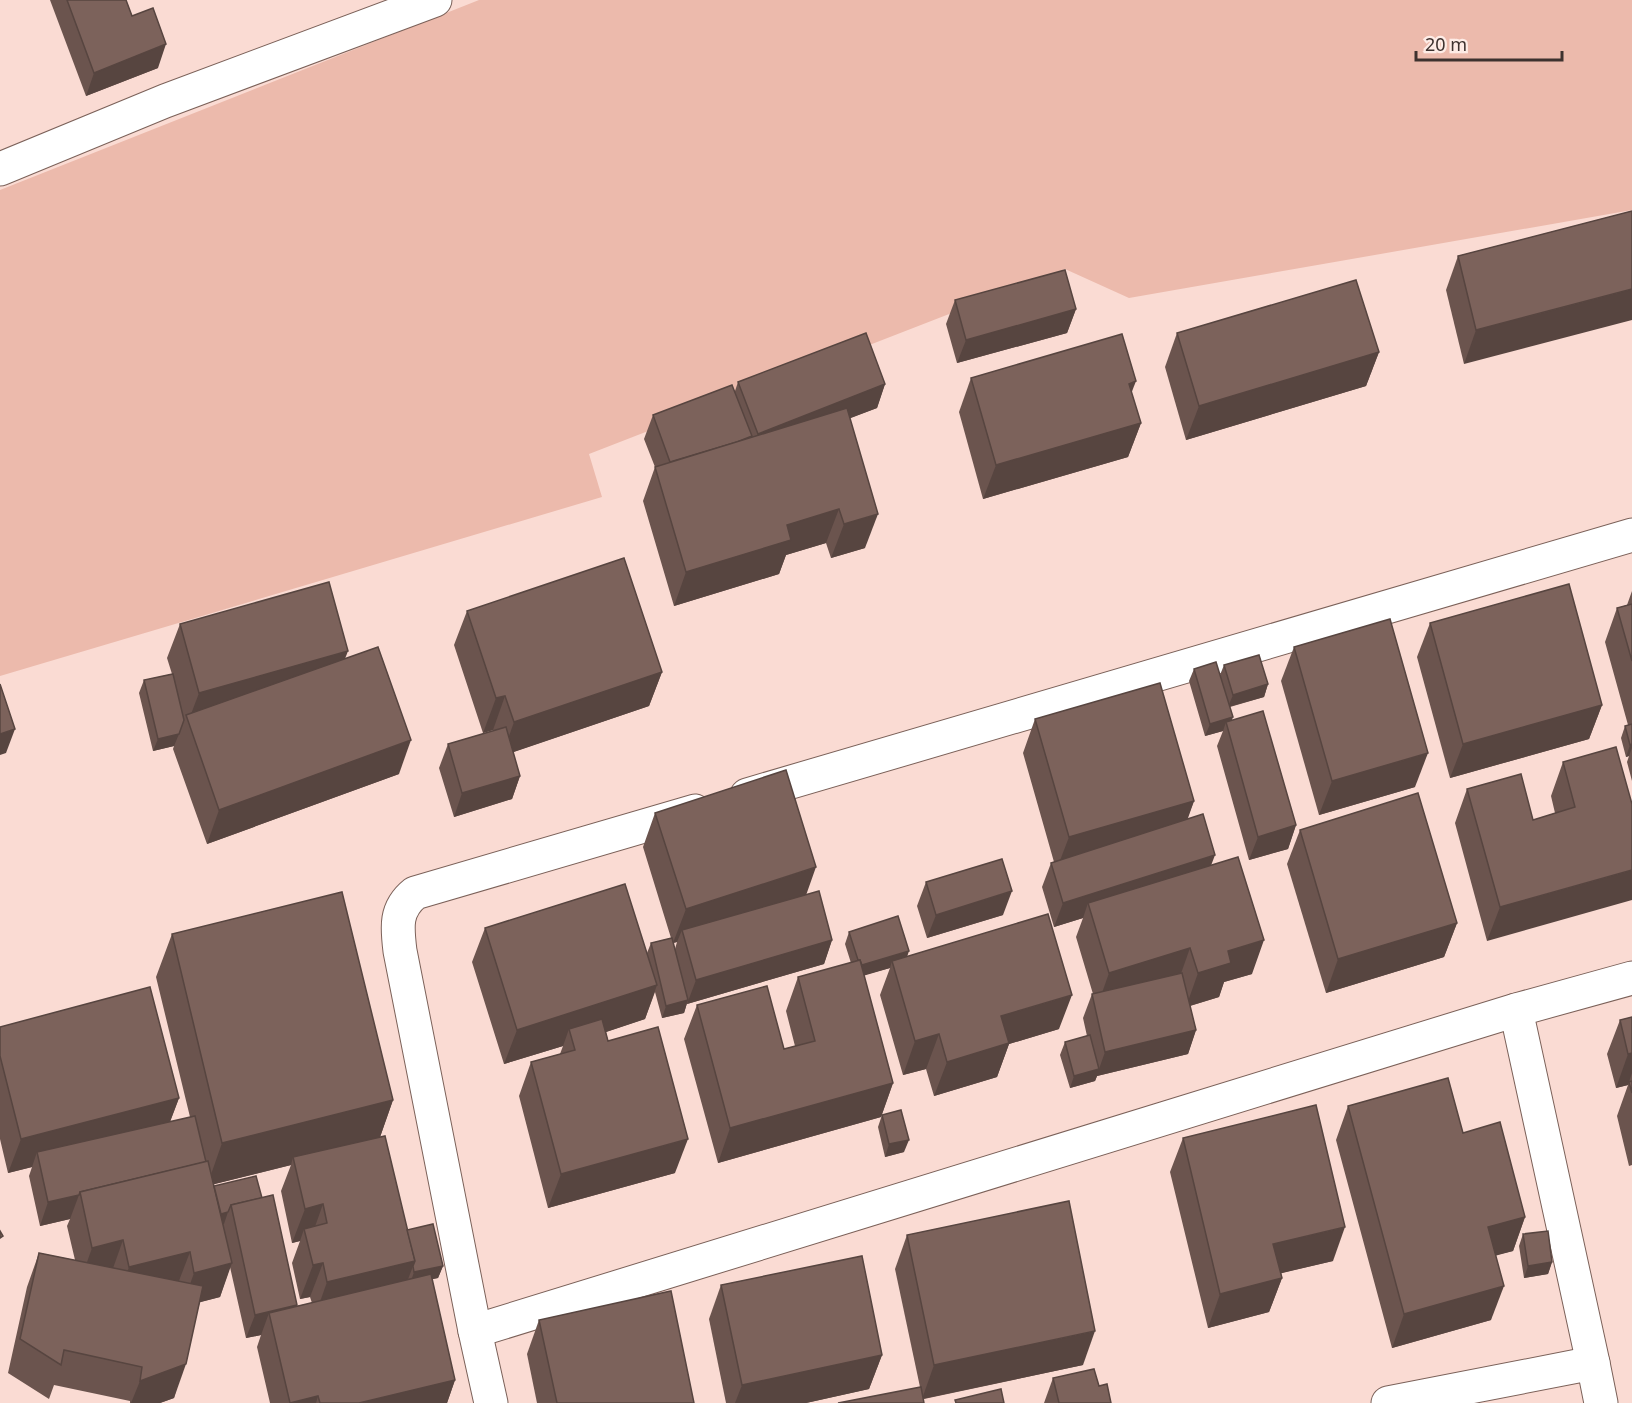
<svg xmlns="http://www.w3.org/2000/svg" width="1632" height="1403" viewBox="0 0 1632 1403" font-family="'Noto Sans',sans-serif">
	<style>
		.green { fill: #ecbaac }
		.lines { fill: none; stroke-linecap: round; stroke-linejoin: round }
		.minor-casing { stroke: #7b6159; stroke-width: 35 }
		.minor { stroke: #fff; stroke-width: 33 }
		.wall { fill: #6b544e; fill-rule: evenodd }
		.shaded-wall { fill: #574540 }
		.building { fill: #7c625b; stroke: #574540; stroke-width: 1.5 }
	</style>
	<rect width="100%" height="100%" fill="#fadbd3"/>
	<polygon class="green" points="479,0 1632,0 1632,210 1129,298 1065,269 589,454 602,497 0,676 0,190"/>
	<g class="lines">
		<defs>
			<g id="minor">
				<polyline points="0,169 165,101 435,0"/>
				<polyline points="747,795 1632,535"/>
				<polyline points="1516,1010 1593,1363 1601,1403"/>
				<polyline points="475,1331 1516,1010 1632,978"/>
				<path d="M 491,1403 L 475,1331 L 400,951 C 397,927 395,909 415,893 L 695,811"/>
				<polyline points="1388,1403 1593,1363"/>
			</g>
		</defs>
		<use href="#minor" class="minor-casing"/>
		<use href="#minor" class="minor"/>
	</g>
	<g class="wall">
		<polygon points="50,0 126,0 132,16 158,68 86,96"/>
		<polygon points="1632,211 1464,364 1446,290 1458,256"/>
		<polygon points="955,300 1076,309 1067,333 957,363 946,324"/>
		<polygon points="1177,333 1379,352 1366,386 1186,440 1165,367"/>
		<polygon points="971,378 1131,392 1141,423 1128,457 983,499 959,412"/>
		<polygon points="738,382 885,384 877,408 850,418 865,548 831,558 826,543 786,555 779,574 674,606 643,501 655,467 644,439 653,415 735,391"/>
		<polygon points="1632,591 1632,781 1627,762 1629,756 1626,757 1621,738 1625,726 1628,725 1605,642 1617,608 1627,605"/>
		<polygon points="467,611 662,672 649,706 513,752 520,776 512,799 454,817 439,768 448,744 493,731 493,730 483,733 454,645"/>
		<polygon points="1430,623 1602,705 1589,739 1450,778 1417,657"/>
		<polygon points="180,624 345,658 399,774 207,844 173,749 174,746 153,751 139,693 144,680 172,674 167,658"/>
		<polygon points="1294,647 1415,787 1319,815 1281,681"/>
		<polygon points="1224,665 1268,684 1264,697 1230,707 1232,720 1296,825 1288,849 1249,860 1217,746 1223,731 1205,736 1189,681 1194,669 1220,675"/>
		<polygon points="1035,719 1194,801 1187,819 1211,865 1252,974 1224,982 1219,997 1190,1006 1196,1030 1188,1054 1097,1076 1095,1081 1070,1088 1060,1055 1065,1042 1087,1036 1083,1018 1092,994 1093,994 1076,937 1083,918 1054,927 1042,887 1051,863 1054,862 1023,753"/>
		<polygon points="1563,762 1632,804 1487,941 1455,823 1467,789 1533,820 1555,813 1551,796"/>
		<path d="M 655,813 L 806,895 L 832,940 L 824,964 L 687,1004 L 687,1003 L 684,1013 L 662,1018 L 655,992 L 645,1019 L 606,1032 L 608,1041 L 675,1173 L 548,1208 L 519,1096 L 531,1062 L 560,1054 L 563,1046 L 504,1064 L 472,962 L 485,928 L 647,953 L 651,943 L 671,938 L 643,847 ZM 677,942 L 675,949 L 673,943 Z"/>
		<polygon points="1300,830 1457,923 1444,957 1326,993 1287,864"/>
		<polygon points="926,882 1003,915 927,938 917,906"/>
		<polygon points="849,932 907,957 1059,1029 1009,1044 997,1077 934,1096 926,1069 903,1075 880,995 890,968 864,975 893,1083 881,1117 718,1163 684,1039 697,1005 784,1049 795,1046 786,1011 798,977 851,963 845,944"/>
		<path d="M 172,934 L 393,1100 L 380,1137 L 407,1230 L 443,1266 L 438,1278 L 432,1279 L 455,1380 L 447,1403 L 270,1403 L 257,1347 L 261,1335 L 246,1338 L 230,1267 L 220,1297 L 200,1302 L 174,1398 L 160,1403 L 130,1403 L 130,1401 L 54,1385 L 49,1399 L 8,1373 L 27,1287 L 39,1253 L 75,1260 L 67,1226 L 70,1219 L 40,1226 L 29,1176 L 32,1167 L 8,1173 L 0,1139 L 0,1027 L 179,1098 L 170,1122 L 190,1117 L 156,977 ZM 291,1165 L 281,1191 L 292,1243 L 300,1241 L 292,1263 L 300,1299 L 310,1297 L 312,1303 L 296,1306 L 297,1305 L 262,1198 L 214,1186 L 214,1184 Z"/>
		<polygon points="1632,1017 1632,1165 1629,1166 1617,1116 1628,1085 1616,1088 1607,1054 1620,1020"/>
		<polygon points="1348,1106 1463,1133 1525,1217 1513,1251 1496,1255 1491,1320 1392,1348 1336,1140"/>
		<polygon points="882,1115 904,1152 885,1157 878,1127"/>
		<polygon points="1183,1138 1333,1261 1281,1273 1282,1278 1269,1312 1208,1328 1170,1172"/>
		<polygon points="1523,1234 1552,1262 1548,1274 1524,1278 1519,1246"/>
		<polygon points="907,1235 1083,1365 924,1399 920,1387 895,1269"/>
		<polygon points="721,1285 882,1355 869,1389 806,1403 726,1403 709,1319"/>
		<polygon points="539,1320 694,1403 537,1403 527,1354"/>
		<polygon points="1053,1378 1099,1386 1111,1403 1044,1403"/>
	</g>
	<g class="shaded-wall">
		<polygon points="166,44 158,68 86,96 94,73"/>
		<polygon points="1632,289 1632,320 1464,364 1476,330"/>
		<polygon points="1076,309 1067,333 957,363 966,340"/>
		<polygon points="1379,352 1366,386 1186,440 1199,406"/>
		<polygon points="1136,381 1123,415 1129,384"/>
		<polygon points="885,384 877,408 749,457 758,434"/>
		<polygon points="1141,423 1128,457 983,499 996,465"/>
		<polygon points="839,509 826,543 786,555 779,574 674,606 686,572 787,525"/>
		<polygon points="878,514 865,548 831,558 844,524"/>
		<polygon points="348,651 335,685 188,722 199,693"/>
		<polygon points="662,672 649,706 502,756 514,722"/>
		<polygon points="1268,684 1264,697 1228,707 1233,695"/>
		<polygon points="505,696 493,730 483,733 496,698"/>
		<polygon points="1602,705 1589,739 1450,778 1463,744"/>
		<polygon points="1233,717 1229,729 1226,722 1223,731 1205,736 1210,724"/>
		<polygon points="15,729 6,753 0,755 0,734"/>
		<polygon points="179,734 174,746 153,751 158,739"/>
		<polygon points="411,740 399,774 207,844 219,810"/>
		<polygon points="1632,744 1632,748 1629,756 1626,757 1630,745"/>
		<polygon points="1428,753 1415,787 1319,815 1332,781"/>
		<polygon points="520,776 512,799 454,817 462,793"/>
		<polygon points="1194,801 1182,835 1056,871 1069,837"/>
		<polygon points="1296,825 1288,849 1249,860 1258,837"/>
		<polygon points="1215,855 1206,879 1088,903 1083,918 1054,927 1063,903"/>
		<polygon points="816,867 804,901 682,930 677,942 673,943 686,909"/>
		<polygon points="1632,870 1632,900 1487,941 1500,907"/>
		<polygon points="1012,891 1003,915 927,938 936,915"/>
		<polygon points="1457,923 1444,957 1326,993 1338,959"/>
		<polygon points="832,940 824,964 687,1004 696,980"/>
		<polygon points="1264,940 1252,974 1224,982 1219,997 1186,1007 1198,973 1228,951"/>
		<polygon points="1190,948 1178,982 1097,1007 1109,973"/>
		<polygon points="909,951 905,963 892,961 890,968 856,978 860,966"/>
		<polygon points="657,985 645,1019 573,1043 569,1029 563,1046 504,1064 517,1030"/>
		<polygon points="1072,995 1059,1029 1009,1044 997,1077 934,1096 947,1062 1001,1016"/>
		<polygon points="688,1000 684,1013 662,1018 666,1006"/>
		<polygon points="1196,1030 1188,1054 1097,1076 1095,1081 1070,1088 1074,1076 1099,1069 1105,1052"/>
		<polygon points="939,1034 926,1069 903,1075 915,1041"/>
		<polygon points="1632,1053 1632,1073 1628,1085 1616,1088 1628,1054"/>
		<polygon points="893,1083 881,1117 718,1163 730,1128"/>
		<polygon points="179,1098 166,1132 37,1152 32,1167 8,1173 21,1139"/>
		<polygon points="393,1100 378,1143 293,1157 291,1165 207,1186 222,1143"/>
		<polygon points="688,1139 675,1173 548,1208 561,1174"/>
		<polygon points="909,1140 904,1152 885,1157 889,1144"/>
		<polygon points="79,1195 70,1219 40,1226 48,1202"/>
		<polygon points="323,1204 311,1238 304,1229 300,1241 292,1243 305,1209"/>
		<polygon points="228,1212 224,1224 215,1227 219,1214"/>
		<polygon points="1525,1217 1513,1251 1476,1261 1488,1227"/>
		<polygon points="1345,1227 1333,1261 1261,1278 1273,1244"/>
		<polygon points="123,1240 111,1274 80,1282 92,1248"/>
		<polygon points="190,1252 177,1286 117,1301 129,1267"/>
		<polygon points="415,1261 402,1295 315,1316 327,1282"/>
		<polygon points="1552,1262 1548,1274 1524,1278 1528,1266"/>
		<polygon points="232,1263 220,1297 182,1307 194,1273"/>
		<polygon points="323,1263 310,1297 300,1299 313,1265"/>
		<polygon points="443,1266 438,1278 410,1284 414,1272"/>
		<polygon points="1282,1278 1269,1312 1208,1328 1220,1294"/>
		<polygon points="1504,1286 1491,1320 1392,1348 1404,1314"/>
		<polygon points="297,1305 288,1328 269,1313 261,1335 246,1338 255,1315"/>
		<polygon points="1095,1331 1083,1365 922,1399 934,1365"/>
		<polygon points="882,1355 869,1389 806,1403 735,1403 742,1385"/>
		<polygon points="186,1364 174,1398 160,1403 131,1403 140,1381"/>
		<polygon points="455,1380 447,1403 359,1403"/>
		<polygon points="318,1396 316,1403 290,1403"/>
	</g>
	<g class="building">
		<polygon points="67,0 126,0 132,16 153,8 166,44 94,73"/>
		<polygon points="1632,211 1632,289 1476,330 1458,256"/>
		<polygon points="1065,270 1076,309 966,340 955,300"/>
		<polygon points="1356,280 1379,352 1199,406 1177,333"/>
		<polygon points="866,333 885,384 758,434 738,382"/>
		<polygon points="1122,334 1136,381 1129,384 1141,423 996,465 971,378"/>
		<polygon points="732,385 752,436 737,442 670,462 653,415"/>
		<polygon points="847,408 878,514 844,524 839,509 787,525 791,540 686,572 655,467"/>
		<polygon points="624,558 662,672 514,722 505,696 496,698 467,611"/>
		<polygon points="329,582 348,651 199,693 180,624"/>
		<polygon points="1569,584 1602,705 1463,744 1430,623"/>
		<polygon points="1632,604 1632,661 1617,608"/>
		<polygon points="1390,619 1428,753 1332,781 1294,647"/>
		<polygon points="378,647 411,740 219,810 186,715"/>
		<polygon points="1259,655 1268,684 1233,695 1224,665"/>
		<polygon points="1216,662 1233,717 1210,724 1194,669"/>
		<polygon points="173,674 184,720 179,734 158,739 144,680"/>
		<polygon points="1160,683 1194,801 1069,837 1035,719"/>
		<polygon points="0,684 15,729 0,734"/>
		<polygon points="1263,711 1296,825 1258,837 1226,722"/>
		<polygon points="1632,724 1632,744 1630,745 1625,726"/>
		<polygon points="506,727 520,776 462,793 448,744"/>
		<polygon points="1616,747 1632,804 1632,870 1500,907 1467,789 1521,774 1533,820 1575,807 1563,762"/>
		<polygon points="786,770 816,867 686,909 655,813"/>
		<polygon points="1418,793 1457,923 1338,959 1300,830"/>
		<polygon points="1203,814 1215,855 1063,903 1051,863"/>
		<polygon points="1238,857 1264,940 1228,951 1231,963 1198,973 1190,948 1109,973 1088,903"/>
		<polygon points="1002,859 1012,891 936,915 926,882"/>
		<polygon points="625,884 657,985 517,1030 485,928"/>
		<polygon points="819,891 832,940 696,980 682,930"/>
		<polygon points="342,892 393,1100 222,1143 172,934"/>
		<polygon points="1048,914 1072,995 1001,1016 1009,1043 947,1062 939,1034 915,1041 892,961"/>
		<polygon points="898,916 909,951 862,965 860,960 858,960 849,932"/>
		<polygon points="672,938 688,1000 666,1006 651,943"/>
		<polygon points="860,960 893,1083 730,1128 697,1005 767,986 784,1049 815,1041 798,977"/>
		<polygon points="1182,973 1196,1030 1105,1052 1092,994"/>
		<polygon points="150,987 179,1098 21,1139 0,1056 0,1027"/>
		<polygon points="1632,1017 1632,1053 1628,1054 1620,1020"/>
		<polygon points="602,1019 608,1041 658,1027 688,1139 561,1174 531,1062 575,1050 569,1029"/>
		<polygon points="1090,1035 1099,1069 1074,1076 1065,1042"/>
		<polygon points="1448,1078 1463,1133 1500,1122 1525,1217 1488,1227 1504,1286 1404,1314 1348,1106"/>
		<polygon points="1632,1081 1632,1093 1629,1082"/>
		<polygon points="1316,1105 1345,1227 1273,1244 1282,1278 1220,1294 1183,1138"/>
		<polygon points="901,1110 909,1140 889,1144 882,1115"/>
		<polygon points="195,1116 206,1162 80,1192 79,1195 48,1202 37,1152"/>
		<polygon points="385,1136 415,1261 327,1282 323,1263 313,1265 304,1229 327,1223 323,1204 305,1209 293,1157"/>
		<polygon points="208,1161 232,1263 194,1273 190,1252 129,1267 123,1240 92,1248 80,1192"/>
		<polygon points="256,1176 262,1198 231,1205 228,1212 221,1214 214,1186"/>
		<polygon points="273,1195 297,1305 255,1315 231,1205"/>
		<polygon points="1069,1201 1095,1331 934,1365 907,1235"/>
		<polygon points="433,1224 443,1266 414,1272 413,1266 415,1261 407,1230"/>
		<polygon points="0,1231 3,1236 0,1238"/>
		<polygon points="1548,1231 1552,1262 1528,1266 1523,1234"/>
		<polygon points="39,1253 203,1286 186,1364 140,1381 142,1367 64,1350 61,1365 20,1339"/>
		<polygon points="862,1256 882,1355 742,1385 721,1285"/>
		<polygon points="431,1274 455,1380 359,1403 320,1403 318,1396 290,1403 269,1313"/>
		<polygon points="671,1291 694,1403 557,1403 539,1320"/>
		<polygon points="1094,1369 1099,1386 1107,1384 1111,1403 1059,1403 1053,1378"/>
		<polygon points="921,1387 924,1403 838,1403"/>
		<polygon points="1001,1389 1004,1403 956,1403 955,1400"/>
	</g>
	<path d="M1416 51v9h146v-9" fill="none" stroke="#3e322f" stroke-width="3"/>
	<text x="1425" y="51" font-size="18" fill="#3e322f" stroke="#feece6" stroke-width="4.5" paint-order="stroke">20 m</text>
</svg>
